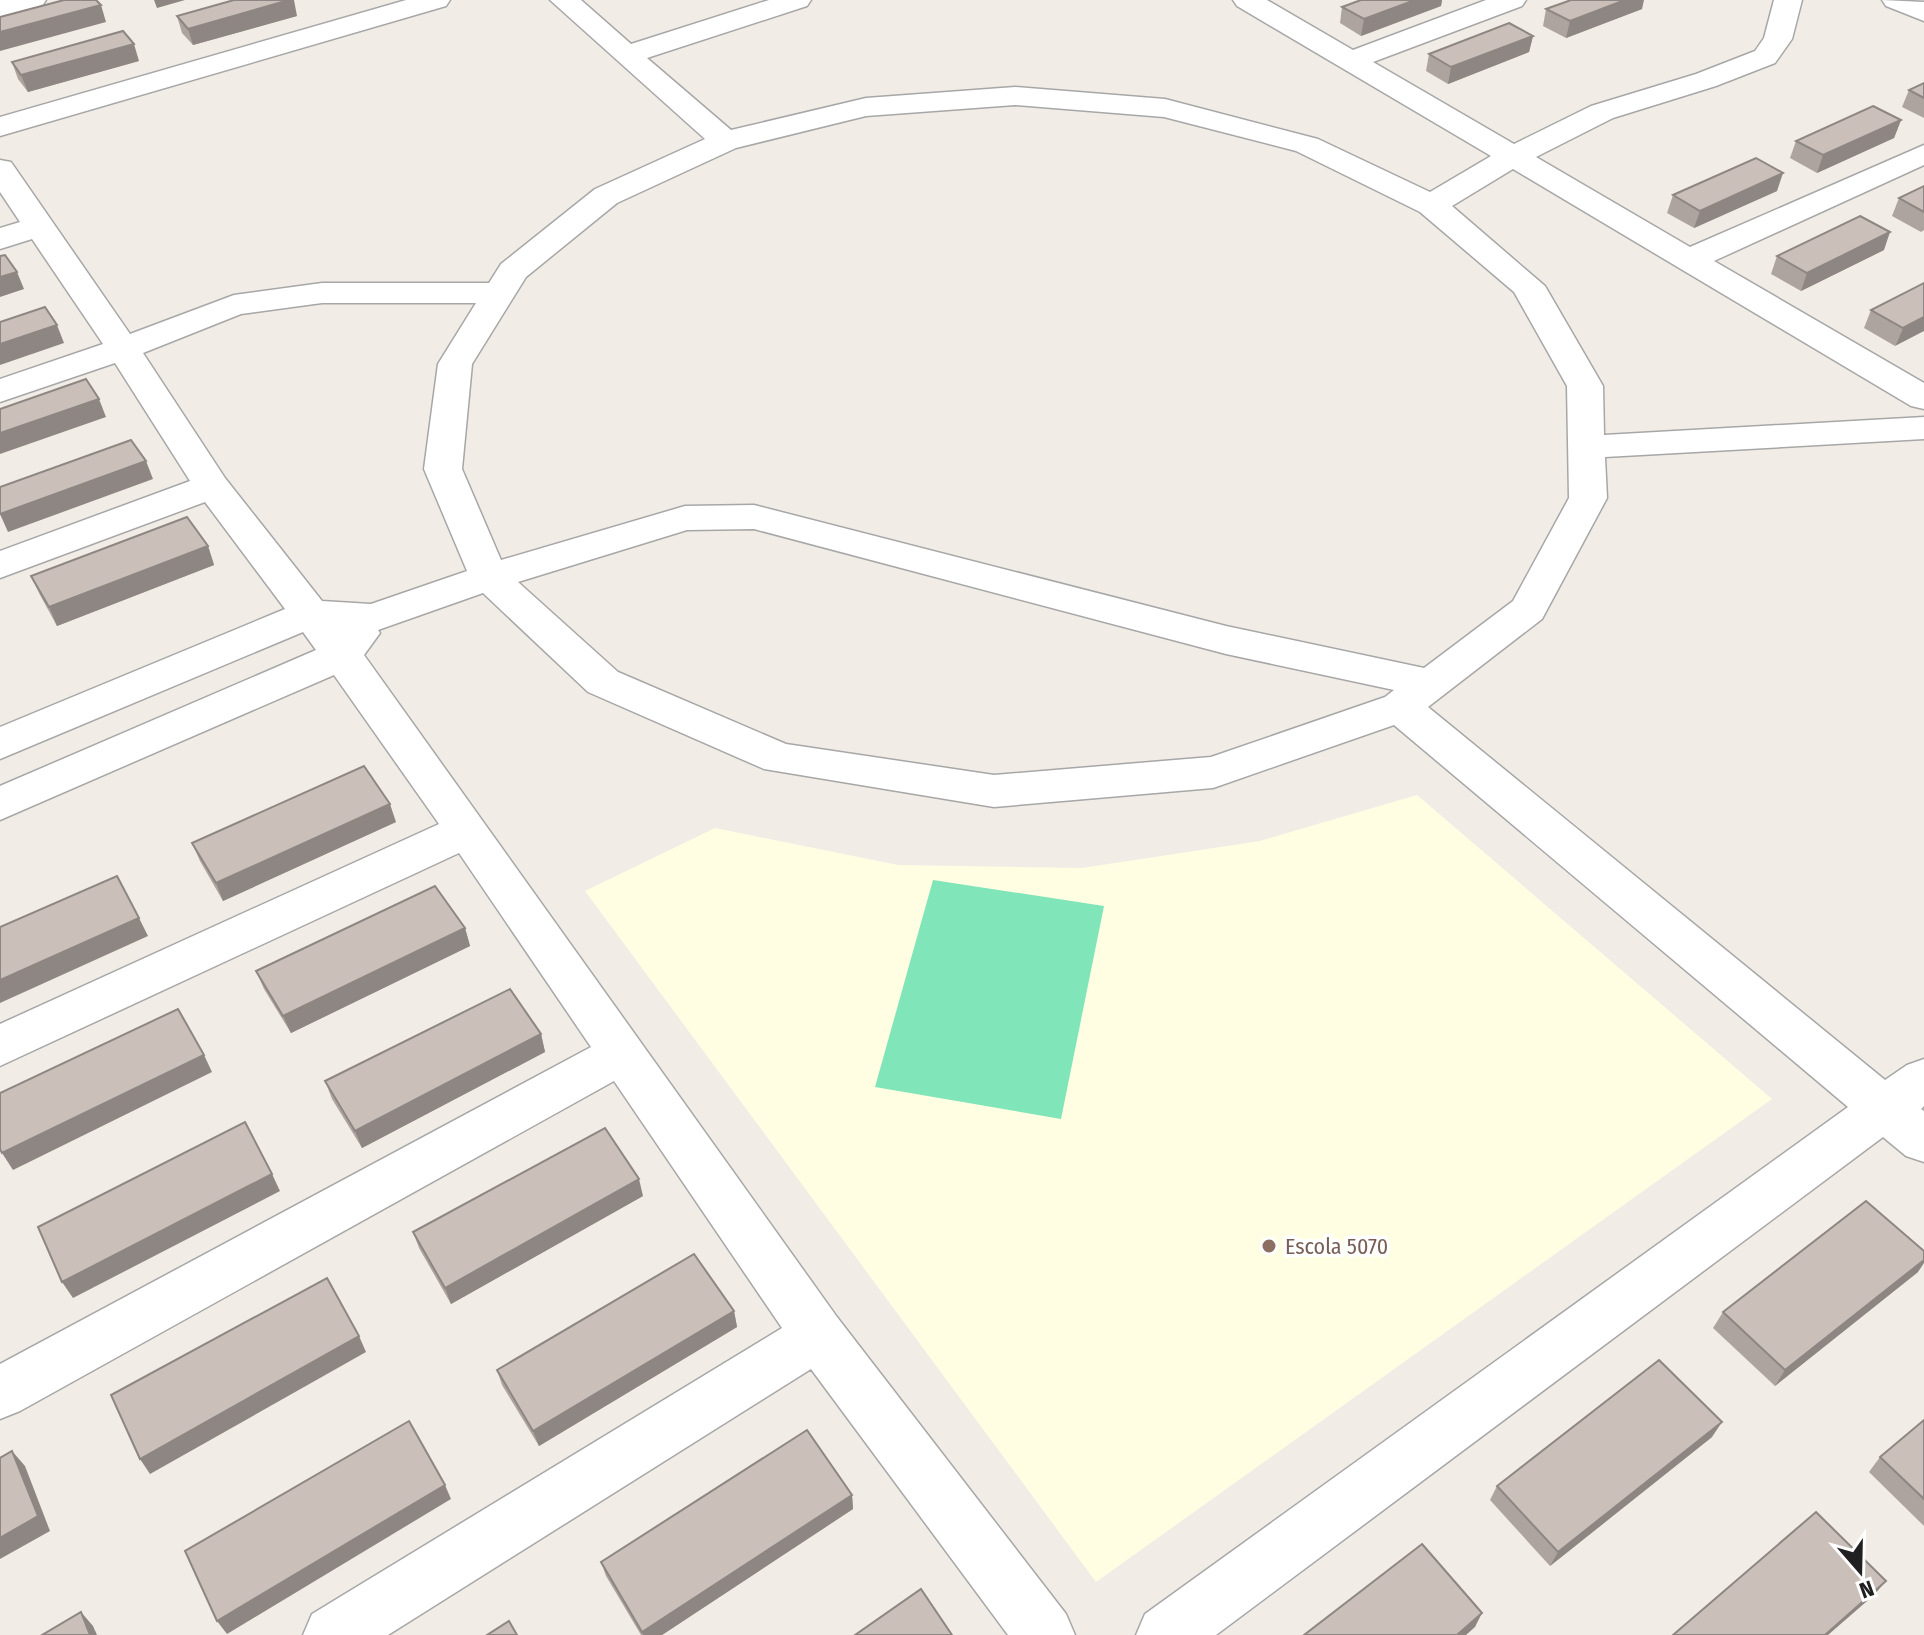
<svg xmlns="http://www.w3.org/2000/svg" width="1924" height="1635" viewBox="0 0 1924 1635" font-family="'Fira Sans Condensed',sans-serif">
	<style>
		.education { fill: #fffee2 }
		.pitch { fill: #80e5b9 }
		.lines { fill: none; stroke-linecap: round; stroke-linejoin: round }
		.street-casing { stroke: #a7a7a7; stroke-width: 3 }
		.street { fill: #fff; fill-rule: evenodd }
		.wall { fill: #aea49f }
		.shaded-wall { fill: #8d8682 }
		.building { fill: #cabfb9; stroke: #8d8682; stroke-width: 2 }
		.education-dot { fill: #8d6e63; stroke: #fff; stroke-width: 3 }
		.labels { text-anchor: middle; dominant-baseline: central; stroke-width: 7; stroke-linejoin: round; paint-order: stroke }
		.education-label { font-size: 22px; fill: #785e54; stroke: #fff; text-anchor: start }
	</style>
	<rect width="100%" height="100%" fill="#f1ede6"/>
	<polygon class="education" points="1417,795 1772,1099 1096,1582 585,891 715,828 898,865 1082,868 1260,841"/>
	<polygon class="pitch" points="933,880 1104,906 1061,1119 875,1087"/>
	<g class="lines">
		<defs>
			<g id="street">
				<polygon points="0,0 46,0 42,6 0,17"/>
				<polygon points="406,0 450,0 446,6 0,136 0,117"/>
				<path d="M 550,0 L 581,0 L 631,44 L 769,0 L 811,0 L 807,6 L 647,58 L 731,130 L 866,98 L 1015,87 L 1165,99 L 1318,139 L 1430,192 L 1491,156 L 1237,6 L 1233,0 L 1267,0 L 1353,50 L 1486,0 L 1526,0 L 1522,6 L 1373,62 L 1514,144 L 1591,106 L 1696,74 L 1755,51 L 1764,38 L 1774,0 L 1802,0 L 1792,39 L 1775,63 L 1716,86 L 1613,118 L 1536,157 L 1690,247 L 1924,145 L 1924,165 L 1714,261 L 1924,383 L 1924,409 L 1911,406 L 1513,169 L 1452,206 L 1545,286 L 1603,386 L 1604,435 L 1924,417 L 1924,439 L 1605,457 L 1607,498 L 1542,619 L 1428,707 L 1885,1080 L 1907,1065 L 1924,1059 L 1924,1106 L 1921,1109 L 1924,1111 L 1924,1162 L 1906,1156 L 1883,1137 L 1216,1635 L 1136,1635 L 1145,1614 L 1848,1107 L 1394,725 L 1213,788 L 994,807 L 764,769 L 588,692 L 483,593 L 378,630 L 380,633 L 364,655 L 837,1317 L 1066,1614 L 1075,1635 L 1008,1635 L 811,1369 L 388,1635 L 303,1635 L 312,1614 L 782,1328 L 614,1081 L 20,1411 L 0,1419 L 0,1364 L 591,1047 L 459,853 L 0,1066 L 0,1024 L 439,824 L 334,675 L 0,820 L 0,786 L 316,650 L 303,632 L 0,759 L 0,727 L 285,609 L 205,502 L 0,578 L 0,551 L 190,481 L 115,363 L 0,402 L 0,379 L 103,344 L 32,239 L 0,249 L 0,228 L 20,222 L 0,192 L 0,160 L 11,162 L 130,334 L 234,295 L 322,283 L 489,283 L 501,264 L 595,189 L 705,139 ZM 1015,105 L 1164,117 L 1296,151 L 1420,212 L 1514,292 L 1567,386 L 1569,498 L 1513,601 L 1424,668 L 1226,626 L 754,505 L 685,506 L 501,560 L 462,469 L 472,364 L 526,277 L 617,203 L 736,148 L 866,116 ZM 322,303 L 476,303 L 438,364 L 424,469 L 467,571 L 371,604 L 322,601 L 225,478 L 143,353 L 241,314 ZM 754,529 L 1226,654 L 1394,690 L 1385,697 L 1211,757 L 994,775 L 786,744 L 618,672 L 518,582 L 687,530 Z"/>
				<polygon points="1882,0 1924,2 1924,21 1886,6"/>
			</g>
		</defs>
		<use href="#street" class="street-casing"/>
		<use href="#street" class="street"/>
	</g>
	<g class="wall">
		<polygon points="1361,0 1442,0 1441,6 1361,36 1340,23 1342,7"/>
		<polygon points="1546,9 1642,9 1566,38 1543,26"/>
		<polygon points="177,16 297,16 193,45 182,33"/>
		<polygon points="1533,36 1529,52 1448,84 1426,71 1429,54"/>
		<polygon points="139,61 28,92 18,79 12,62"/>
		<polygon points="1924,83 1924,118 1902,107 1909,90"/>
		<polygon points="1901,120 1894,138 1817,173 1790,158 1796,141"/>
		<polygon points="1924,186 1924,230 1921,232 1892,216 1899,198"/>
		<polygon points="1777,191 1694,228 1667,213 1673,195"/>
		<polygon points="1884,250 1801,291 1771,274 1777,256"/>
		<polygon points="1924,283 1895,346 1864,328 1871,310"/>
		<polygon points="208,546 214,565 57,626 40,595 31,576"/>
		<polygon points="396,822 223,901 200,861 192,843"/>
		<polygon points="465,928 470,946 291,1033 264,989 256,971"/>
		<polygon points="541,1034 545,1052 362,1148 332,1099 325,1081"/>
		<polygon points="643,1196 451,1304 419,1248 413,1232"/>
		<polygon points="1918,1272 1775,1386 1713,1328 1723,1312"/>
		<polygon points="734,1311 737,1327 539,1446 502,1385 497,1370"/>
		<polygon points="1924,1420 1924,1526 1869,1472 1880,1457"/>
		<polygon points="1712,1437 1550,1566 1490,1500 1497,1486"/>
		<polygon points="852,1495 853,1509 662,1635 641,1635 606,1576 601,1562"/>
	</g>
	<g class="shaded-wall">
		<polygon points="154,0 185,0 157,8"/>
		<polygon points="289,0 294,0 297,16 193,45 188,29"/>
		<polygon points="1415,0 1442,0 1441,6 1361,36 1364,19"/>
		<polygon points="1625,0 1644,0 1642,9 1566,38 1570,21"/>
		<polygon points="101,5 106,22 0,51 0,32"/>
		<polygon points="1533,36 1529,52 1448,84 1451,67"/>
		<polygon points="134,44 139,61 28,92 21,75"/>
		<polygon points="1901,120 1894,138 1817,173 1823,155"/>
		<polygon points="1783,173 1777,191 1694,228 1700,211"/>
		<polygon points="1890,232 1884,250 1801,291 1807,273"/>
		<polygon points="17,272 24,289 0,297 0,277"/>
		<polygon points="1924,317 1924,331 1895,346 1903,328"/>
		<polygon points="57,325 64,343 0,365 0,344"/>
		<polygon points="99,399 106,417 0,454 0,433"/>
		<polygon points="146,461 153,479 8,532 0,514"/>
		<polygon points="208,546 214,565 57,626 49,607"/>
		<polygon points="390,804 396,822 223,901 216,883"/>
		<polygon points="139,918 148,936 0,1003 0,980"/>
		<polygon points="465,928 470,946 291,1033 283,1016"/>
		<polygon points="541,1034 545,1052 362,1148 355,1131"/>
		<polygon points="204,1055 212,1072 13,1170 2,1153"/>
		<polygon points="272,1174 280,1191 73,1298 62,1282"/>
		<polygon points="639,1179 643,1196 451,1304 445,1288"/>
		<polygon points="1924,1260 1924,1263 1918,1272 1775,1386 1785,1370"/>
		<polygon points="734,1311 737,1327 539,1446 533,1431"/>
		<polygon points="359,1336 366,1352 150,1474 140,1459"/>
		<polygon points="1722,1422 1712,1437 1550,1566 1558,1552"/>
		<polygon points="12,1451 25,1466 50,1531 0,1559 0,1538"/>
		<polygon points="445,1485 451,1499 227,1634 217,1621"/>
		<polygon points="852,1495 853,1509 662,1635 643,1635 642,1632"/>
		<polygon points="1886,1581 1874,1595 1828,1635 1825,1635"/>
		<polygon points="81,1612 93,1626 97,1635 90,1635"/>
		<polygon points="1482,1613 1475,1627 1466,1635 1457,1635"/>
	</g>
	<g class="building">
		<polygon points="64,0 96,0 101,5 0,32 0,17"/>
		<polygon points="234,0 289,0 188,29 177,16"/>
		<polygon points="1361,0 1415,0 1364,19 1342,7"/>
		<polygon points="1571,0 1625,0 1570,21 1546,9"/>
		<polygon points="1509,23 1533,36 1451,67 1429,54"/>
		<polygon points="123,31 134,44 21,75 12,62"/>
		<polygon points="1924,83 1924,98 1909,90"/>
		<polygon points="1873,106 1901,120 1823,155 1796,141"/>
		<polygon points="1756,158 1783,173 1700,211 1673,195"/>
		<polygon points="1924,186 1924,212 1899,198"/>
		<polygon points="1860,216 1890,232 1807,273 1777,256"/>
		<polygon points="5,255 17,272 0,277 0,256"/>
		<polygon points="1924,283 1924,317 1903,328 1871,310"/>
		<polygon points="45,307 57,325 0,344 0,322"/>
		<polygon points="86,379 99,399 0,433 0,409"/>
		<polygon points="131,440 146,461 0,514 0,487"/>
		<polygon points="187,517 208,546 49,607 31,576"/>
		<polygon points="364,766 390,804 216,883 192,843"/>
		<polygon points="117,876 139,918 0,980 0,927"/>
		<polygon points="435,886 465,928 283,1016 256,971"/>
		<polygon points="510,989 541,1034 355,1131 325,1081"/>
		<polygon points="178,1009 204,1055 2,1153 0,1149 0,1093"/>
		<polygon points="245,1122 272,1174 62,1282 38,1227"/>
		<polygon points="605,1128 639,1179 445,1288 413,1232"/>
		<polygon points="1866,1201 1924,1251 1924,1260 1785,1370 1723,1312"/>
		<polygon points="694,1254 734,1311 533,1431 497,1370"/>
		<polygon points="327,1278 359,1336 140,1459 111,1395"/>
		<polygon points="1659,1360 1722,1422 1558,1552 1497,1486"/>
		<polygon points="1924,1420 1924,1499 1880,1457"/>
		<polygon points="409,1421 445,1485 217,1621 185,1551"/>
		<polygon points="807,1430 852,1495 642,1632 601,1562"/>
		<polygon points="12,1451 38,1516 0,1538 0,1458"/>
		<polygon points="1816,1512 1886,1581 1825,1635 1673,1635"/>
		<polygon points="1422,1544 1482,1613 1457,1635 1304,1635"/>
		<polygon points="921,1589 952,1635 855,1635"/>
		<polygon points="81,1612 90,1635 42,1635"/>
		<polygon points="509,1621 517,1635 487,1635"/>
	</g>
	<circle class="education-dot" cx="1269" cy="1246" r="8"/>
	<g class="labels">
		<g class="education-label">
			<text x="1285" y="1246">Escola 5070</text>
		</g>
	</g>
	<g transform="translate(1860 1571) rotate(160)" stroke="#ffffff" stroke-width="6" paint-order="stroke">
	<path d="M0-6L14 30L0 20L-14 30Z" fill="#202020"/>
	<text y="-12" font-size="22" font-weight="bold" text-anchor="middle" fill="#202020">N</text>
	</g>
</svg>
